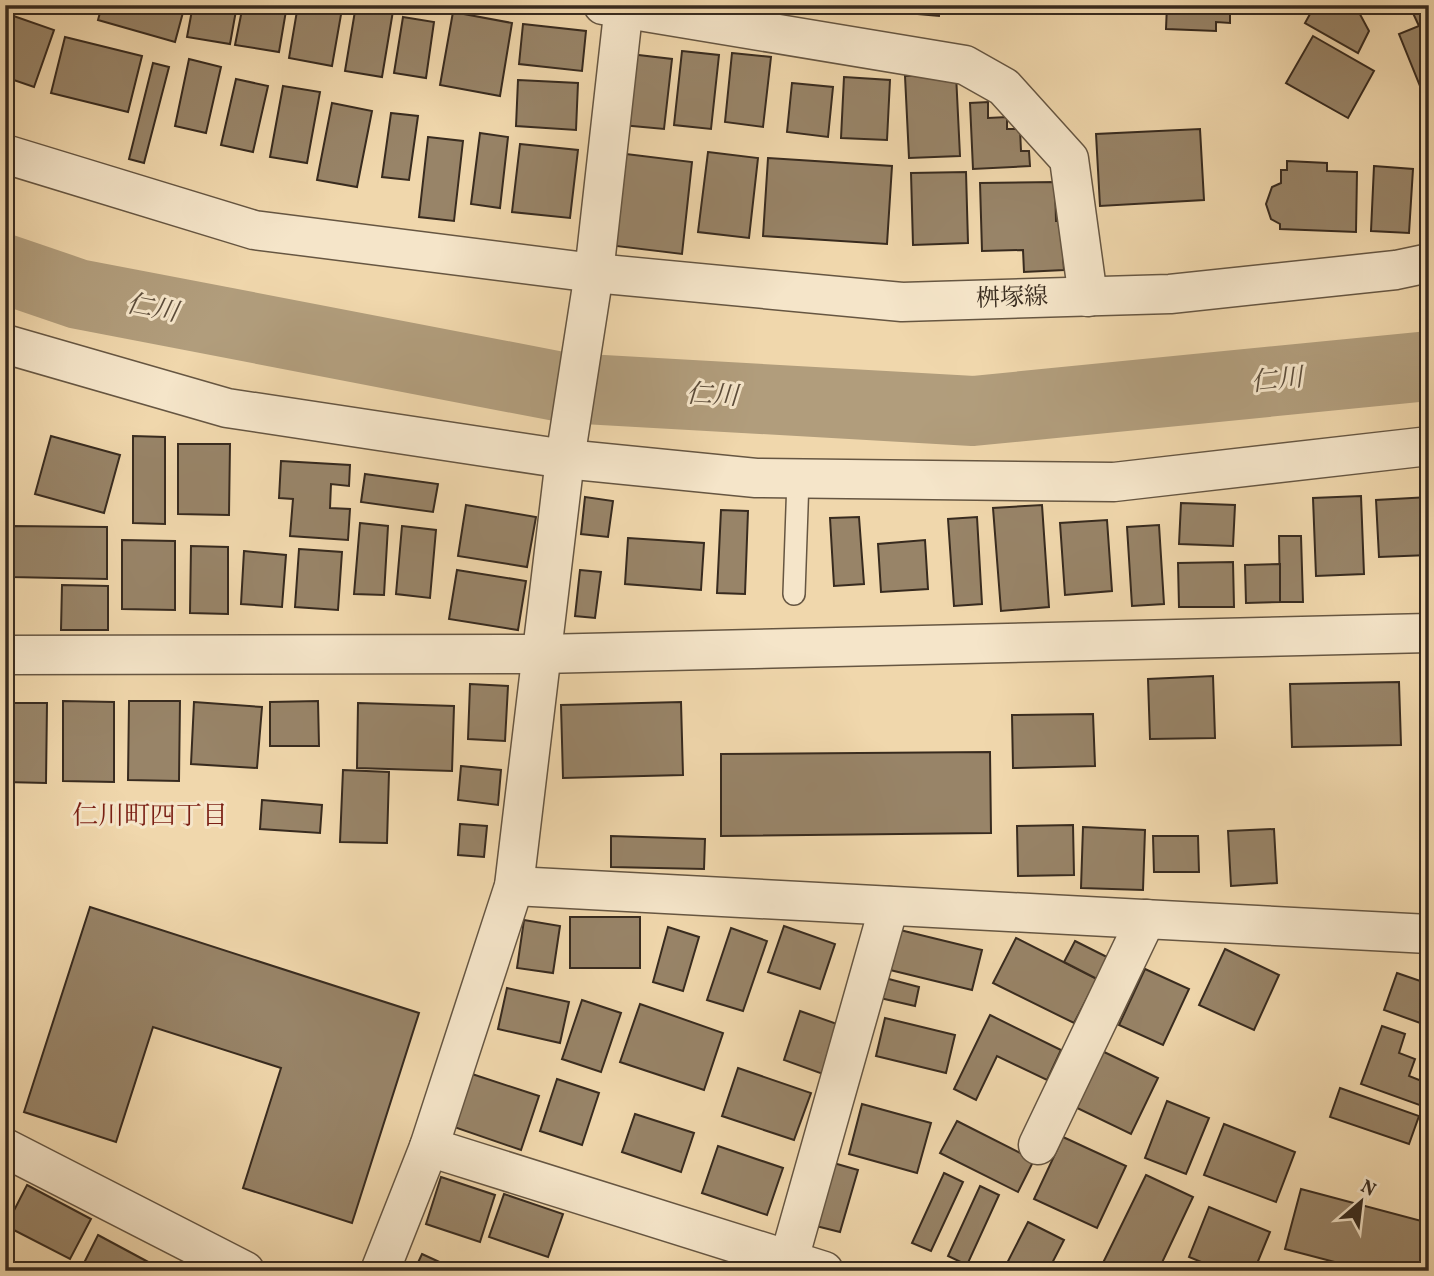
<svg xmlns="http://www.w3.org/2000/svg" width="1434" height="1276" viewBox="0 0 1434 1276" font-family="Vollkorn,'Noto Serif JP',serif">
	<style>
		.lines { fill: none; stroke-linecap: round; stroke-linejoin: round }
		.river { stroke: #b19d7c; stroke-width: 70 }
		.building { fill: #988468; stroke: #382b1f; stroke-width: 2 }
		.lane-casing { stroke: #665642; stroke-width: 24 }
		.street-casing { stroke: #665642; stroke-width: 41 }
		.lane { stroke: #f5e5c9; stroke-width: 21 }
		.street { stroke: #f5e5c9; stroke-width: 38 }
		.labels { text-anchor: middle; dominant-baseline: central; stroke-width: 6; stroke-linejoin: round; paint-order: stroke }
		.street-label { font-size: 24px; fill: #382b1f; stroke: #f5e5c9 }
		.water-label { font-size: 26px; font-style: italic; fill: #5c4d3b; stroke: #f5e5c9 }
		.neighbourhood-label { font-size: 26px; fill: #7a1f14; stroke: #f5e5c9 }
	</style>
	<rect width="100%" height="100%" fill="#f0d7ac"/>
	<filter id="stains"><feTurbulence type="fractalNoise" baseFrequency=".00286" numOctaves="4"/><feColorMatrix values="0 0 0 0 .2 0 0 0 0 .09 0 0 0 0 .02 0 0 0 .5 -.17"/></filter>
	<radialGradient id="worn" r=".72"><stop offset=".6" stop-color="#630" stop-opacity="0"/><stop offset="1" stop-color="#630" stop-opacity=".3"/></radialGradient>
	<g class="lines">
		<polyline class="river" points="5,269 78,294 567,388 973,411 1429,366"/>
	</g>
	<g class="building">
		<polygon points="102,5 185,5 175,42 98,20"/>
		<polygon points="193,5 237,5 230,44 187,37"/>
		<polygon points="243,5 287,5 279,52 235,45"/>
		<polygon points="298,5 342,9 332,66 289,58"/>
		<polygon points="356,5 394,5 382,77 345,71"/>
		<polygon points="908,5 940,5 939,16 907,13"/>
		<polygon points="959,5 994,5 994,10 959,9"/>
		<polygon points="1167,5 1230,5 1230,23 1216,22 1216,31 1166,29"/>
		<polygon points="1315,5 1355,5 1369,31 1358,53 1305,23"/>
		<polygon points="1429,5 1429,83 1420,86 1399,34 1419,26 1412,11"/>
		<polygon points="453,12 512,23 500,96 440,85"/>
		<polygon points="5,13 54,30 34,87 5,77"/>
		<polygon points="403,17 434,22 426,78 394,73"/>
		<polygon points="523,24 586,31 582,71 519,64"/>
		<polygon points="1313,36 1374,71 1348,118 1286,83"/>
		<polygon points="65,37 142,56 128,112 51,93"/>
		<polygon points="682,51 719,55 711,129 674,125"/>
		<polygon points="732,53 771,57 763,127 725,122"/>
		<polygon points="630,54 672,59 664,129 622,125"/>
		<polygon points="189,59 221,67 206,133 175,126"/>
		<polygon points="153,63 169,67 144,163 129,159"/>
		<polygon points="956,74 960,156 909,158 905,76"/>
		<polygon points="844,77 890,80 887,140 841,138"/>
		<polygon points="236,79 268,86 253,152 221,145"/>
		<polygon points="518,80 578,83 576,130 516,126"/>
		<polygon points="792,83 833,87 828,137 787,132"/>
		<polygon points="283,86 320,92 307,163 270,157"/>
		<polygon points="988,102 988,118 1007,117 1007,129 1020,129 1021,151 1029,151 1030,166 973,169 970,103"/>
		<polygon points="332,103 372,111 357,187 317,180"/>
		<polygon points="391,113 418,116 409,180 382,177"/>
		<polygon points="1200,129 1204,200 1100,206 1096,134"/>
		<polygon points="480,133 508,137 500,208 471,204"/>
		<polygon points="428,137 463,141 454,221 419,217"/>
		<polygon points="520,144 578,150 570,218 512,212"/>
		<polygon points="708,152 758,158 749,238 698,232"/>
		<polygon points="626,154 692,162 682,254 616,246"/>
		<polygon points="768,158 892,166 887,244 763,236"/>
		<polygon points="1287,161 1327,163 1327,171 1357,172 1356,232 1280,229 1280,224 1271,219 1266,204 1272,187 1281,183 1281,170 1287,170"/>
		<polygon points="1374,166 1413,169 1409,233 1371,231"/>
		<polygon points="966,172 968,243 913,245 911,173"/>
		<polygon points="1055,182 1056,221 1061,221 1064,270 1024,272 1023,250 982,251 980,183"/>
		<polygon points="51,436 120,455 104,513 35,494"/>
		<polygon points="133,436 165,437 165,524 133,523"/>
		<polygon points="178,444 230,444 229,515 178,514"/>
		<polygon points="281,461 350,465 349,486 331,484 330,508 350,509 348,540 290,536 293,499 279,498"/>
		<polygon points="365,474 438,484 433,512 361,502"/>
		<polygon points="1361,496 1364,574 1316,576 1313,498"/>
		<polygon points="585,497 613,501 608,537 581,534"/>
		<polygon points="1429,497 1429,555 1379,557 1376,500"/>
		<polygon points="1181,503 1235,505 1233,546 1179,544"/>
		<polygon points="466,505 536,517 527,567 458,556"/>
		<polygon points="1042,505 1049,607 1001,611 993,508"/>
		<polygon points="721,510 748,511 745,594 717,593"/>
		<polygon points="859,517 864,584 834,586 830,518"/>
		<polygon points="977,517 982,604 954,606 948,519"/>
		<polygon points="1107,520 1112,591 1065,595 1060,523"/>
		<polygon points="360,523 388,526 384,595 354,594"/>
		<polygon points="1159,525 1164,604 1132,606 1127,527"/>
		<polygon points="12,526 107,527 107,579 11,577"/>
		<polygon points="402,526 436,530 430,598 396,594"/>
		<polygon points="1279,536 1301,536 1303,602 1280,602"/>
		<polygon points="628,538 704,543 701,590 625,584"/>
		<polygon points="122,540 175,541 175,610 122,609"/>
		<polygon points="925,540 928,589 881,592 878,544"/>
		<polygon points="191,546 228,547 228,614 190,613"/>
		<polygon points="299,549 342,552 338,610 295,607"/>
		<polygon points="244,551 286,555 282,607 241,604"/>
		<polygon points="1233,562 1234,607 1179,607 1178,563"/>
		<polygon points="1280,564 1280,602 1246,603 1245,565"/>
		<polygon points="457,570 526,581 518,630 449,619"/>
		<polygon points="580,570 601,572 595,618 575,616"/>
		<polygon points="62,585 108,586 108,630 61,630"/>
		<polygon points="1213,676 1215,738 1150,739 1148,679"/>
		<polygon points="1399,682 1401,745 1292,747 1290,684"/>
		<polygon points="470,684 508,686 505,741 468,739"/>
		<polygon points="63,701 114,702 114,782 63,781"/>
		<polygon points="129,701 180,701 179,781 128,780"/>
		<polygon points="318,701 319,746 270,746 270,702"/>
		<polygon points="194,702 262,707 257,768 191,764"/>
		<polygon points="681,702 683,775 563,778 561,705"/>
		<polygon points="5,703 47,703 46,783 5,782"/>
		<polygon points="358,703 454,706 452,771 357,768"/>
		<polygon points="1093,714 1095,766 1013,768 1012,715"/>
		<polygon points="990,752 991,833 721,836 721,754"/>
		<polygon points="461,766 501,770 498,805 458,800"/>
		<polygon points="343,770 389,772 387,843 340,842"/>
		<polygon points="262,800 322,805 320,833 260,829"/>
		<polygon points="460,824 487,826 484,857 458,855"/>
		<polygon points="1073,825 1074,875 1018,876 1017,826"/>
		<polygon points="1083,827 1145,830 1143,890 1081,888"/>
		<polygon points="1274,829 1277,883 1231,886 1228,831"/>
		<polygon points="611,836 705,839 704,869 611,867"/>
		<polygon points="1153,836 1198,836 1199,872 1154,872"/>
		<polygon points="90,907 419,1013 352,1223 243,1188 281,1068 153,1027 116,1142 24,1112"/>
		<rect x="570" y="917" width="70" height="51"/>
		<polygon points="524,920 560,926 553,973 517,968"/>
		<polygon points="784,926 835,944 820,989 768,972"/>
		<polygon points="668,927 699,937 683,991 653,982"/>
		<polygon points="731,928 767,941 743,1011 707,1000"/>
		<polygon points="900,930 982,950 972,990 890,970"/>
		<polygon points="1016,938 1097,979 1074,1023 993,983"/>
		<polygon points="1075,941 1107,957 1097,979 1064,962"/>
		<polygon points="1225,949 1279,975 1254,1030 1199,1005"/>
		<polygon points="1145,969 1189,989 1163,1045 1119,1025"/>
		<polygon points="1397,973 1429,984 1426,1025 1384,1010"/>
		<polygon points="885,978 919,987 915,1006 880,998"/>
		<polygon points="507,988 569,1002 560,1043 498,1029"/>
		<polygon points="582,1000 621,1013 601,1072 562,1059"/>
		<polygon points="640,1004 723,1033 704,1090 620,1062"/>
		<polygon points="800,1011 840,1025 823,1074 784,1060"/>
		<polygon points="990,1015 1061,1050 1047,1080 997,1056 976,1100 954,1089"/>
		<polygon points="885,1018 955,1035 946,1073 876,1056"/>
		<polygon points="1382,1026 1405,1034 1399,1053 1415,1059 1409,1076 1429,1084 1425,1107 1361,1084"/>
		<polygon points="1100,1050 1158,1078 1131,1134 1073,1106"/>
		<polygon points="738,1068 811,1093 794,1140 722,1116"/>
		<polygon points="472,1074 539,1096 521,1150 454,1127"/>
		<polygon points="557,1079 599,1093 582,1145 540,1131"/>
		<polygon points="1340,1088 1419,1116 1409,1144 1330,1117"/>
		<polygon points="1167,1101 1209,1118 1186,1174 1145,1158"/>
		<polygon points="862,1104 931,1123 917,1173 849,1154"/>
		<polygon points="635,1114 694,1133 681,1172 622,1152"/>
		<polygon points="957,1121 1034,1160 1018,1192 940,1153"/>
		<polygon points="1224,1124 1295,1152 1276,1202 1204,1175"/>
		<polygon points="1063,1137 1126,1166 1097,1228 1034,1199"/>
		<polygon points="718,1146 783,1168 767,1215 702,1193"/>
		<polygon points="830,1162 858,1170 840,1232 812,1225"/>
		<polygon points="944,1173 963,1182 931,1251 912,1243"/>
		<polygon points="1146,1175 1193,1197 1158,1271 1099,1271"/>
		<polygon points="441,1177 495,1195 480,1242 426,1224"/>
		<polygon points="27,1185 91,1219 70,1259 6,1226"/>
		<polygon points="980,1186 999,1195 967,1265 948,1256"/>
		<polygon points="1301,1189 1429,1223 1429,1271 1369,1271 1285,1249"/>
		<polygon points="504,1194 563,1214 548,1257 489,1237"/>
		<polygon points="1209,1207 1270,1232 1254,1271 1223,1271 1189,1257"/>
		<polygon points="1028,1222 1064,1240 1048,1271 1003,1271"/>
		<polygon points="98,1235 165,1271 80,1271"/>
		<polygon points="422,1254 459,1271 414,1271"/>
	</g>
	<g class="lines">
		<defs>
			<polyline id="lane" points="794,594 798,479"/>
			<g id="street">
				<polyline points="603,5 965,65 1004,87 1069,159 1088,297"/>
				<polyline points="5,154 254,230 594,273 902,302 1170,294 1396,270 1429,263"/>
				<polyline points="5,344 227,408 565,459 756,478 1114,482 1429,446"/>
				<polyline points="5,655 541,654 1429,633"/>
				<polyline points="514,886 1429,934"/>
				<polyline points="1038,1145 1146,919"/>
				<polyline points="429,1147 824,1271"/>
				<polyline points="5,1148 245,1271"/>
				<polyline points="789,1259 889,906"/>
				<polyline points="380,1271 429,1147 514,886 565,459 594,273 624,5"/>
			</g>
		</defs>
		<use href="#lane" class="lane-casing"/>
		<use href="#street" class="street-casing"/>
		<use href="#lane" class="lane"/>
		<use href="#street" class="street"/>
	</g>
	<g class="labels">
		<g class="street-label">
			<text transform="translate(1012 299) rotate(-2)">桝塚線</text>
		</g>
		<g class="water-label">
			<text transform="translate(152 309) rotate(11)">仁川</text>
			<text transform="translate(1277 381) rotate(-6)">仁川</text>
			<text transform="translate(712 396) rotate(3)">仁川</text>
		</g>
		<g class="neighbourhood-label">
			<text x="150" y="817">仁川町四丁目</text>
		</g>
	</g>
	<rect width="1434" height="1276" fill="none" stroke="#f0d7ac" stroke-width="28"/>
	<rect x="7" y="7" width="1420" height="1262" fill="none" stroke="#382b1f" stroke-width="3.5"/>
	<rect x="14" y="14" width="1406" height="1248" fill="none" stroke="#382b1f" stroke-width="2"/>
	<g transform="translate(1361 1202) rotate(28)" stroke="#f5e5c9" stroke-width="5" paint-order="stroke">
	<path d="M0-5L12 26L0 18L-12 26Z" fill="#382b1f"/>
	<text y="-10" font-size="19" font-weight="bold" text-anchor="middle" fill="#382b1f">N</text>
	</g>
	<rect width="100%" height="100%" filter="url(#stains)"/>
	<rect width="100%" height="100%" fill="url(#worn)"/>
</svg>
